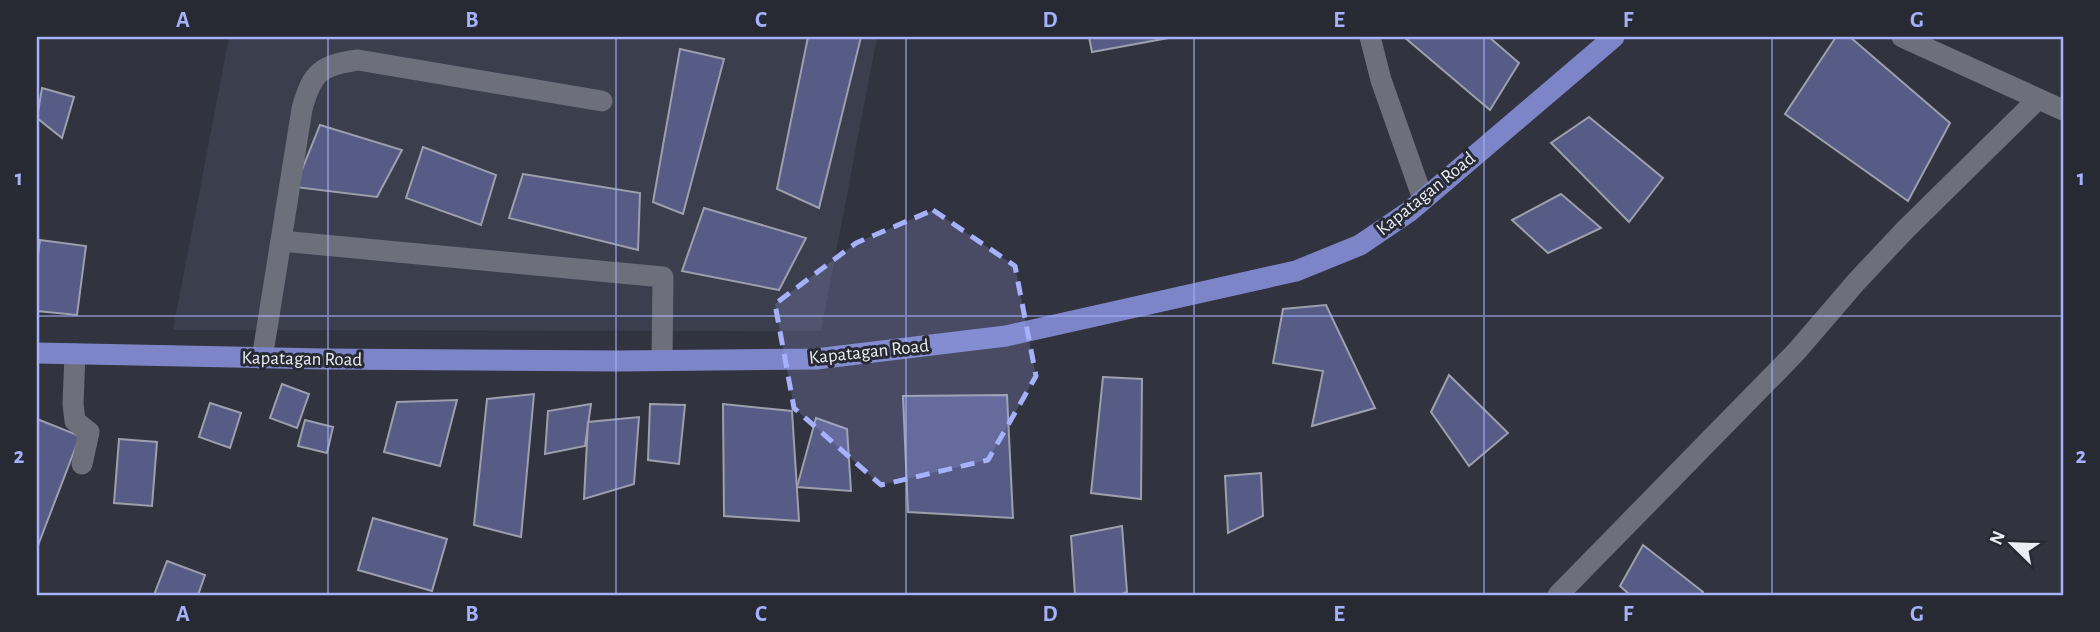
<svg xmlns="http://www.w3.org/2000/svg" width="2100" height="632" viewBox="0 0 2100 632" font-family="'Alegreya Sans',sans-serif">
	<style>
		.built { fill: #3b3e4d }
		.building { fill: #565c86; stroke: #9d9fac; stroke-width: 2 }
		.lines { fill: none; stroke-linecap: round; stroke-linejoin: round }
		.minor { stroke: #6d6f7b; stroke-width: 21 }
		.major { stroke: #7d85c8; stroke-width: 21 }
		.marked { fill: #a6b1fc; fill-opacity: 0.2; stroke: #a6b1fc; stroke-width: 5; stroke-dasharray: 14 9; stroke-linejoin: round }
		.grid { fill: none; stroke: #a6b1fc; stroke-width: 2; stroke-opacity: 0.55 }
		.labels { text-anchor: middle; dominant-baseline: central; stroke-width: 6; stroke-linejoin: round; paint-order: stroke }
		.street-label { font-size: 19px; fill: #ebedf4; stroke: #272933 }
		.neatline { fill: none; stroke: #a6b1fc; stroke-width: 2.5 }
		.grid-label { font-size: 23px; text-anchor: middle; font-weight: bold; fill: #a6b1fc }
	</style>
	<rect width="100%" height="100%" fill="#31333e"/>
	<polygon class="built" points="229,37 877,37 821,331 173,330"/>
	<g class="building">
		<polygon points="808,37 861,37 819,208 777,189"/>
		<polygon points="1089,37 1174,37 1092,52"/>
		<polygon points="1404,37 1489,37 1519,63 1490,110"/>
		<polygon points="1836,37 1850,37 1950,123 1908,201 1785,114"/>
		<polygon points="680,49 724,59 683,214 653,202"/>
		<polygon points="42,88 74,97 62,138 37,118"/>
		<polygon points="1589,117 1663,178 1629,222 1551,143"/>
		<polygon points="320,125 402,150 377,197 295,187"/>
		<polygon points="423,147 496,175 481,225 406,198"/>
		<polygon points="523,174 640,193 638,250 509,218"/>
		<polygon points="1561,194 1601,228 1548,253 1512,220"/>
		<polygon points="704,208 806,238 779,290 682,271"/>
		<polygon points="40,240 86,246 77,315 37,311 37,263"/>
		<polygon points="1326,305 1375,408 1312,426 1323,371 1273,363 1283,309"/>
		<polygon points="1449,375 1508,433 1469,466 1431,412"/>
		<polygon points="1103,377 1142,379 1141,499 1091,493"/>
		<polygon points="282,384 309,394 297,428 270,418"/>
		<polygon points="534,394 521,537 474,525 487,399"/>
		<polygon points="1007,395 1013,518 908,512 903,396"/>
		<polygon points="457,400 440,466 384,452 397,402"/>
		<polygon points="210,403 241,413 230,448 199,437"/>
		<polygon points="591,404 585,446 545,454 548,411"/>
		<polygon points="650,404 685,405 679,464 648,460"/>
		<polygon points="723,404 792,411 799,521 724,516"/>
		<polygon points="639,417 634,484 584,499 588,422"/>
		<polygon points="816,418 847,429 851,491 797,487"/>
		<polygon points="37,419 80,436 37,548"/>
		<polygon points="305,420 333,427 327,453 298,446"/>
		<polygon points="119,439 157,442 152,506 114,503"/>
		<polygon points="1261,473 1263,516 1228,533 1225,476"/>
		<polygon points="373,518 447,539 432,591 358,570"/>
		<polygon points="1122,526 1127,592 1120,595 1075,595 1071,536"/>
		<polygon points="1643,545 1703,592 1701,595 1630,595 1620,586"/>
		<polygon points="167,561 205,575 198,595 154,595"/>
	</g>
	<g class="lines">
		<g class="minor">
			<polyline points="1370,37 1381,80 1423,199"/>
			<polyline points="1902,37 2063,110"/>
			<polyline points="281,241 663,277 662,360"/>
			<polyline points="75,354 73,404 75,421 89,432 82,464"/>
			<path d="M 262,359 L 302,109 C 312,72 321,65 358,60 L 602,101"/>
			<polyline points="1558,595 1796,352 1857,281 1905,230 2038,99"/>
		</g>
		<polyline class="major" points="37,353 322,359 619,361 816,359 1006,336 1296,271 1360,245 1410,211 1614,37"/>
	</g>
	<path class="marked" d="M 933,210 L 1015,266 L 1036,376 L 988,460 L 881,485 L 794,408 L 775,304 L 856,243 Z"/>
	<path class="grid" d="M 328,37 L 328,595M 616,37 L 616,595M 906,37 L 906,595M 1194,37 L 1194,595M 1484,37 L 1484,595M 1772,37 L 1772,595M 37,316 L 2063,316"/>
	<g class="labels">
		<g class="street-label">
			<text transform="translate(1426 194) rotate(-39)">Kapatagan Road</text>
			<text transform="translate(869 352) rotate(-6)">Kapatagan Road</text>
			<text transform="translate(302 359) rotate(1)">Kapatagan Road</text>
		</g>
	</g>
	<rect width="2100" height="632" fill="none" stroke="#272933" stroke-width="77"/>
	<g transform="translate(2012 544) rotate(293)" stroke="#272933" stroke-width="5" paint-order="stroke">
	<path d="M0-5L12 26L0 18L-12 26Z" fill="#ebedf4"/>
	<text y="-10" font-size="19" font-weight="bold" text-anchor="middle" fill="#ebedf4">N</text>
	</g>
	<rect x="38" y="38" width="2024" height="556" class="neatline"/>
	<g class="grid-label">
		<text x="183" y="27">A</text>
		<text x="472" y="27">B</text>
		<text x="761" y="27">C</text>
		<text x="1050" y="27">D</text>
		<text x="1339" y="27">E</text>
		<text x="1628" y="27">F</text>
		<text x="1917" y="27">G</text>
		<text x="19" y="185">1</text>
		<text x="2081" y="185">1</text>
		<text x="19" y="463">2</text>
		<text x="2081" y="463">2</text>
		<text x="183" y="621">A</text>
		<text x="472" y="621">B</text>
		<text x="761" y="621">C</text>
		<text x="1050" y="621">D</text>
		<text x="1339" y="621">E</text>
		<text x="1628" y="621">F</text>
		<text x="1917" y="621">G</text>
	</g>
</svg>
